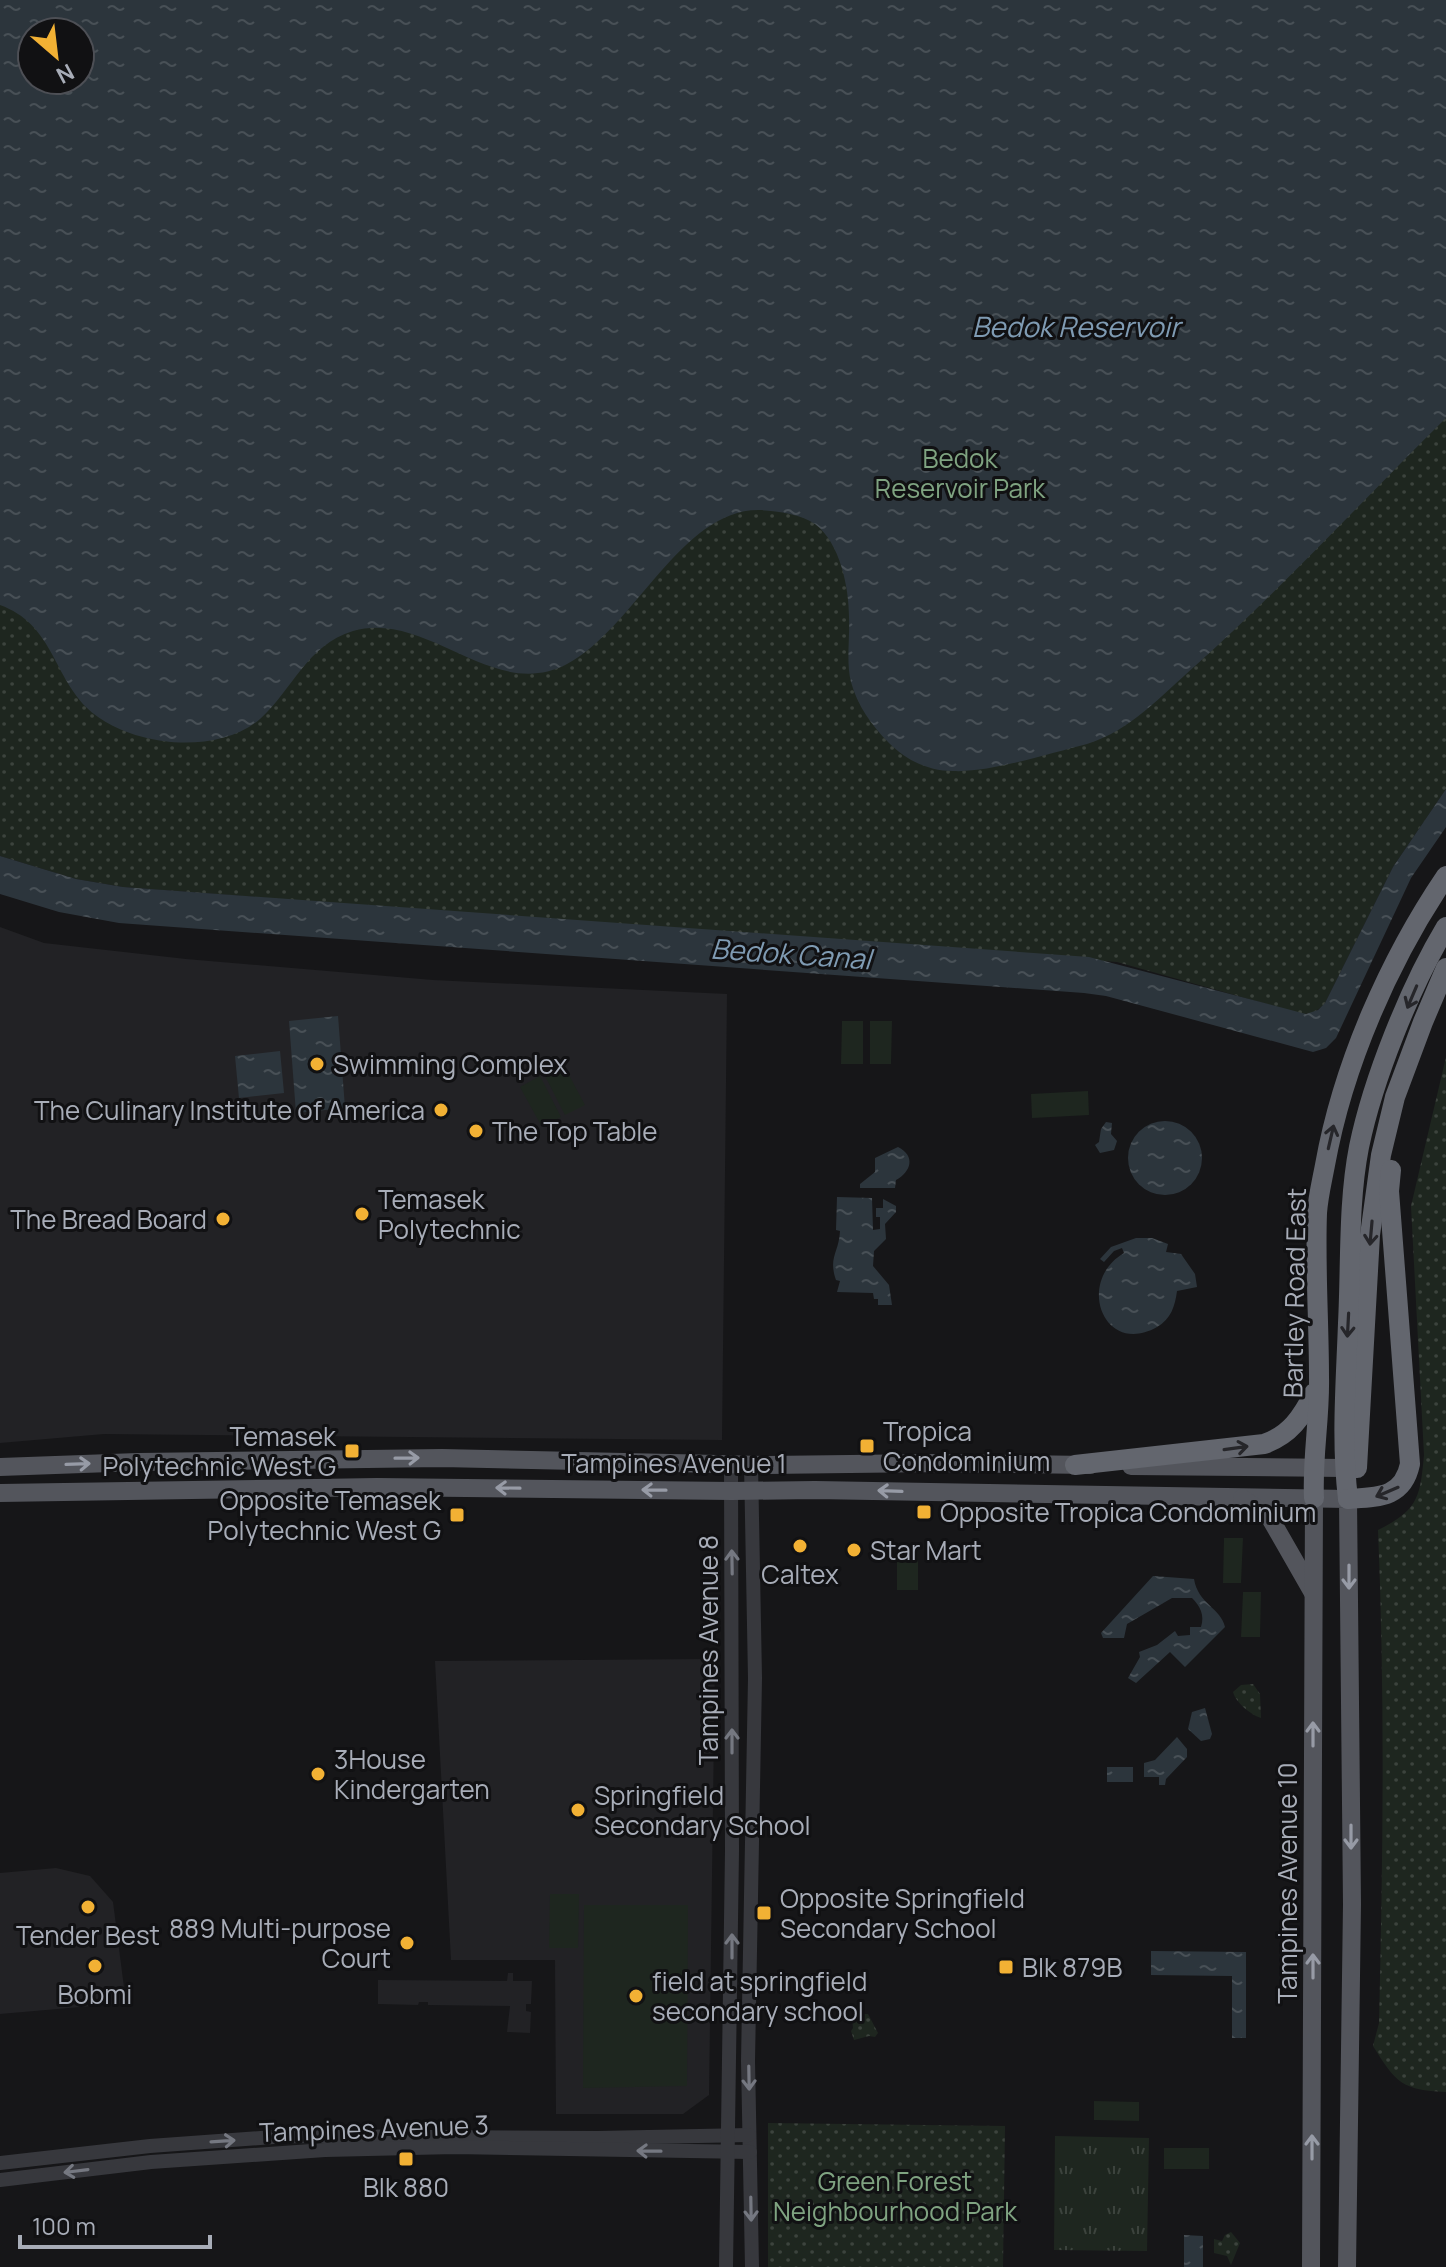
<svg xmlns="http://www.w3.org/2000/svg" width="1446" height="2267" viewBox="0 0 1446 2267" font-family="Manrope,sans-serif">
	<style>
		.built { fill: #222225 }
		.grass { fill: url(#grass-tufts) }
		.park { fill: url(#park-dots); fill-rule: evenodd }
		.pitch { fill: #1e261f }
		.water { fill: url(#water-ripples); fill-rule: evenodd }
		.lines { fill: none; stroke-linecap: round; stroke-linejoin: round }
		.minor { stroke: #37383d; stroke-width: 14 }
		.major { stroke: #53555c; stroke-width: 18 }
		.highway { stroke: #63666e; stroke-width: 20 }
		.oneway { stroke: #26262a }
		.oneway2 { stroke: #979ba6 }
		.oneway3 { stroke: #757881 }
		.poi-dot { fill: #f2b134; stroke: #111113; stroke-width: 3 }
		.labels { text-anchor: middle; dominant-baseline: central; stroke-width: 6; stroke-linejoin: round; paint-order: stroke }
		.park-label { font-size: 26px; fill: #7fa381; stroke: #111113 }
		.poi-label { font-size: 26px; fill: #a8adb8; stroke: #111113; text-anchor: start }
		.street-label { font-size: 26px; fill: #a8adb8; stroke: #111113 }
		.water-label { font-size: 28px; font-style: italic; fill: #7f9bb3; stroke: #111113 }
	</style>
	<defs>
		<pattern id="grass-tufts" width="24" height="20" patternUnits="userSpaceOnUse" patternTransform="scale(2)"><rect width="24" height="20" fill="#1e261f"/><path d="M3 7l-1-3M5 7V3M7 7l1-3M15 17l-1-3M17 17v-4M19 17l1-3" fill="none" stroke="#3c433d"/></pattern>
		<pattern id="park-dots" width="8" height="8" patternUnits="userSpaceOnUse" patternTransform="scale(2)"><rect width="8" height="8" fill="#1e261f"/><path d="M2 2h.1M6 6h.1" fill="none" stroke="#3c433d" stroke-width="1.8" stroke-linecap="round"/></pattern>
		<pattern id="water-ripples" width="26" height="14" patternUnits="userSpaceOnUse" patternTransform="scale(2)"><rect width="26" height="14" fill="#2c353c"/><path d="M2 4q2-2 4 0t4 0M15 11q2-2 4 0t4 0" fill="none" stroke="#485056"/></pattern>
	</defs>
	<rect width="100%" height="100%" fill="#161618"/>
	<g class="built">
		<polygon points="0,927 44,943 186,959 433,980 727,994 722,1440 104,1434 0,1443"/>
		<polygon points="715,1659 709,2095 683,2114 556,2114 555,1960 451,1960 435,1661"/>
		<polygon points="56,1868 90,1876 113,1902 126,2003 0,2014 0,1873"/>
		<polygon points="508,1973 513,1973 513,1981 532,1981 531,2004 526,2004 526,2011 531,2012 530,2033 507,2032 510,2006 428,2005 428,2002 419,2002 418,2005 378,2004 378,1980 507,1981"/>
	</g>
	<polygon class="grass" points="1055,2136 1149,2138 1147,2251 1054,2250"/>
	<g class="park">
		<path d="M 0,0 L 1446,0 L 1446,789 L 1393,867 L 1324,1005 L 1313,1013 L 1302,1014 L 1117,962 L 123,887 L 76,879 L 0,856 ZM 32,32 L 80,32 L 80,80 L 32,80 Z"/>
		<path d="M 1446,1057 L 1446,2092 C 1402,2090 1396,2083 1373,2046 L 1379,2023 C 1383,1858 1385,1694 1378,1530 C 1418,1510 1420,1498 1424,1455 L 1411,1206 Z"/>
		<path d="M 1253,1684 L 1260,1694 L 1261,1718 C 1251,1715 1236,1703 1233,1692 L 1241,1685 Z"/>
		<polygon points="856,2014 868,2014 878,2033 875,2037 869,2036 854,2040 851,2031 853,2028 852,2019"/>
		<polygon points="768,2123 1005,2126 1003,2267 768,2267"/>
		<polygon points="1231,2232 1240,2243 1231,2265 1227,2256 1214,2253 1214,2239 1222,2241 1225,2235"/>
	</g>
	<g class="pitch">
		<polygon points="842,1021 863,1021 863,1064 841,1064"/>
		<polygon points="870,1021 892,1021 891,1064 870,1064"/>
		<polygon points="563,1064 585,1105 565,1115 544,1074"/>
		<polygon points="540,1076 561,1117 542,1127 520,1087"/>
		<polygon points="1088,1091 1089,1115 1032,1118 1031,1094"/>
		<polygon points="1224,1538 1243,1538 1241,1583 1223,1583"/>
		<rect x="897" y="1546" width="21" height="44"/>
		<polygon points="1243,1592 1261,1592 1260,1637 1241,1637"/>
		<polygon points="550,1894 579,1894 578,1948 549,1948"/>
		<polygon points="584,1905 688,1905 687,2086 583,2088"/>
		<polygon points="1094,2101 1139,2102 1139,2121 1094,2120"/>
		<rect x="1164" y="2148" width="45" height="21"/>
	</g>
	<g class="water">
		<path d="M 0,0 L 1446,0 L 1446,418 C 1362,501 1282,588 1195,666 C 1162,695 1130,731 1087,744 C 1050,753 990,773 953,771 C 928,771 906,760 889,743 C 872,726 857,705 851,682 C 846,662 850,638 849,617 C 849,587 840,543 815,524 C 801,514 777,511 760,510 C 682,508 635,628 567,664 C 493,703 428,610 353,631 C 307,645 293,689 260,719 C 230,745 179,747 143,737 C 123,732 101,722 86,707 C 52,672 52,624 0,605 ZM 32,32 L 80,32 L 80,80 L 32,80 Z"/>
		<polygon points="1446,789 1446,827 1411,878 1336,1038 1326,1048 1313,1052 1106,996 1084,993 119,923 59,912 0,894 0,856 76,879 123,887 1089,957 1306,1014 1318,1010 1325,1003 1393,867"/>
		<polygon points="338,1016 345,1108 296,1113 289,1021"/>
		<polygon points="280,1051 284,1093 239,1098 235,1056"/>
		<circle cx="1165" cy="1158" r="37"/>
		<polygon points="1106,1122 1112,1123 1111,1134 1117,1141 1114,1150 1100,1153 1095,1145 1099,1142 1101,1129"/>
		<path d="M 898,1147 C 916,1156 911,1172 896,1180 L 895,1188 L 860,1188 L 860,1184 L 875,1172 L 875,1158 Z"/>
		<path d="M 837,1197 L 872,1198 L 873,1230 L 880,1229 L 880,1217 L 876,1217 L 876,1208 L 883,1208 L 883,1199 L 896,1206 L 896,1212 L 885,1224 L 886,1239 L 874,1251 L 873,1266 L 889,1285 L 892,1305 L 878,1305 L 878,1299 L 874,1299 L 873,1293 L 837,1292 L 840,1281 L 836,1280 C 828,1257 839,1253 840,1231 L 836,1230 Z"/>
		<path d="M 1136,1238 L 1152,1238 L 1168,1244 L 1166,1252 L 1181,1254 L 1195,1274 L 1197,1287 L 1177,1291 C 1175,1306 1171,1319 1157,1327 C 1104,1357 1075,1282 1124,1253 L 1122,1248 L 1114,1251 L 1104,1262 L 1100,1259 L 1111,1247 Z"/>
		<path d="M 1153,1576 L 1194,1579 C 1198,1604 1221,1608 1225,1627 L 1185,1667 L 1170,1652 L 1136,1683 L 1128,1678 L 1140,1657 L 1139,1652 L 1157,1645 L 1175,1631 L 1178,1636 L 1190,1635 L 1190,1627 L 1201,1627 C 1205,1615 1200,1606 1192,1598 L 1172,1598 L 1127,1624 L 1124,1638 L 1103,1638 L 1101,1633 Z"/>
		<polygon points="1205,1708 1212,1734 1210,1739 1201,1741 1188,1729 1192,1712"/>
		<polygon points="1177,1737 1187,1749 1187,1757 1166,1779 1165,1785 1159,1785 1159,1777 1144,1777 1144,1763 1155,1760"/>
		<rect x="1107" y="1767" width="26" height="15"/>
		<polygon points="1151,1951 1246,1952 1246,2038 1232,2038 1232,1976 1151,1975"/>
		<polygon points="1184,2235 1203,2236 1203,2267 1184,2267"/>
	</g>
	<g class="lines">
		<g class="minor">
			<polyline points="751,1464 755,1678 748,2061 752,2267"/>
			<polyline points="0,2163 150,2146 287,2136 598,2138 749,2135"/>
			<polyline points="0,2180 151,2162 325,2150 455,2147 750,2152"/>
			<polyline points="726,2267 732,1851 731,1464"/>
		</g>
		<g class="major">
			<polyline points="1131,1466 1345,1468"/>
			<polyline points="0,1467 138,1462 442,1458 767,1465 932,1463 1090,1465"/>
			<polyline points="0,1493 377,1487 732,1491 815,1490 1348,1499 1352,1904 1347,2267"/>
			<polyline points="1242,1498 1270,1518 1313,1593"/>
			<polyline points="1311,2267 1314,1498"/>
		</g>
		<g class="highway">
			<path d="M 1075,1465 L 1264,1444 C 1290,1435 1302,1417 1314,1393"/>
			<polyline points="1357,1468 1370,1235 1381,1155 1395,1097 1423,1022 1446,968"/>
			<path d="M 1314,1498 C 1312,1458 1320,1418 1319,1377 C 1319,1323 1315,1268 1317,1213 C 1318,1197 1322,1181 1325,1165 C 1343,1065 1389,960 1446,876"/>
			<path d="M 1348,1499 C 1341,1440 1346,1381 1348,1323 C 1351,1265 1348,1203 1359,1147 C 1373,1079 1410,987 1446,927"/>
			<path d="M 1348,1499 C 1378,1497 1403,1498 1410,1464 L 1389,1191 L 1391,1170"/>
		</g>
	</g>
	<defs><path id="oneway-shaft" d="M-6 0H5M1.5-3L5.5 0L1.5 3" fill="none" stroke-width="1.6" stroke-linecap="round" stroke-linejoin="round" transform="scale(2)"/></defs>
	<g class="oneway">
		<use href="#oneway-shaft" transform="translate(1412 997) rotate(113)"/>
		<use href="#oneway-shaft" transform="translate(1331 1137) rotate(-77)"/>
		<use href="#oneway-shaft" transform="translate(1371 1233) rotate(95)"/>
		<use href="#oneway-shaft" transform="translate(1348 1325) rotate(93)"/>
		<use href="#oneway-shaft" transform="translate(1236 1448) rotate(-8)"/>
		<use href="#oneway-shaft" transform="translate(1387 1492) rotate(157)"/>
	</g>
	<g class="oneway2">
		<use href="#oneway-shaft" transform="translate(407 1458) rotate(-1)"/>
		<use href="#oneway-shaft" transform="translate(78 1464) rotate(-2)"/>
		<use href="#oneway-shaft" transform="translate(508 1488) rotate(-179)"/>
		<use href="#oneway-shaft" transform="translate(654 1490) rotate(-179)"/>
		<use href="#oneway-shaft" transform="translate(890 1491) rotate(-178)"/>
		<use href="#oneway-shaft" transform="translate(1349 1577) rotate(90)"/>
		<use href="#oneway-shaft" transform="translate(1313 1734) rotate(-90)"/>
		<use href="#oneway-shaft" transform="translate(1351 1837) rotate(90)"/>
		<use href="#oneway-shaft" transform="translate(1313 1966) rotate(-90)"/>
		<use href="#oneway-shaft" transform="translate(1312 2147) rotate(-90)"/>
	</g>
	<g class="oneway3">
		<use href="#oneway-shaft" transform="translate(732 1562) rotate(-91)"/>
		<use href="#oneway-shaft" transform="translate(732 1741) rotate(-90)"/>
		<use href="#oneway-shaft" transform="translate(732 1946) rotate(-90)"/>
		<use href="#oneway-shaft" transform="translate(749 2078) rotate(89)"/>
		<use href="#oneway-shaft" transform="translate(223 2141) rotate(-4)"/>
		<use href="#oneway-shaft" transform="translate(649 2151) rotate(-179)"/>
		<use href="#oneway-shaft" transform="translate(76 2171) rotate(173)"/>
		<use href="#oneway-shaft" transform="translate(751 2209) rotate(89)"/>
	</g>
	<g class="poi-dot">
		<circle cx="317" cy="1064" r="8"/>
		<circle cx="441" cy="1110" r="8"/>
		<circle cx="476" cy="1131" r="8"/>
		<circle cx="362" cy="1214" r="8"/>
		<circle cx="223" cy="1219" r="8"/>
		<rect x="859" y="1438" width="16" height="16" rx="4"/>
		<rect x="344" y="1443" width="16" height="16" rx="4"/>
		<rect x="916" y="1504" width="16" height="16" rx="4"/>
		<rect x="449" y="1507" width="16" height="16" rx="4"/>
		<circle cx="800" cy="1546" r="8"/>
		<circle cx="854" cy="1550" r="8"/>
		<circle cx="318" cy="1774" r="8"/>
		<circle cx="578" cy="1810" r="8"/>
		<circle cx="88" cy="1907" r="8"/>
		<rect x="756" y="1905" width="16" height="16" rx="4"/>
		<circle cx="407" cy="1943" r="8"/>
		<circle cx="95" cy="1966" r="8"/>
		<rect x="998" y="1959" width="16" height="16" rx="4"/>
		<circle cx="636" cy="1996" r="8"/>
		<rect x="398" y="2151" width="16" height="16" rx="4"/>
	</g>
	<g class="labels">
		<g class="park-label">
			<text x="960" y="458">Bedok<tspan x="960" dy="30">Reservoir Park</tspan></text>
			<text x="895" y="2181">Green Forest<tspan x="895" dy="30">Neighbourhood Park</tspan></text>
		</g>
		<g class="poi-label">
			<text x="333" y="1064">Swimming Complex</text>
			<text x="425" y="1110" text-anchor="end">The Culinary Institute of America</text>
			<text x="492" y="1131">The Top Table</text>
			<text x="378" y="1199">Temasek<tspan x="378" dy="30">Polytechnic</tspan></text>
			<text x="207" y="1219" text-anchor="end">The Bread Board</text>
			<text x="883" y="1431">Tropica<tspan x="883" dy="30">Condominium</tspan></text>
			<text x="336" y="1436" text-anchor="end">Temasek<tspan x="336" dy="30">Polytechnic West G</tspan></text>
			<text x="441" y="1500" text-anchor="end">Opposite Temasek<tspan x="441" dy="30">Polytechnic West G</tspan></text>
			<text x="940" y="1512">Opposite Tropica Condominium</text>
			<text x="870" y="1550">Star Mart</text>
			<text x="800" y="1574" text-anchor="middle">Caltex</text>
			<text x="334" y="1759">3House<tspan x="334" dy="30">Kindergarten</tspan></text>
			<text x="594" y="1795">Springfield<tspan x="594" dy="30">Secondary School</tspan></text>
			<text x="780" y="1898">Opposite Springfield<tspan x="780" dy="30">Secondary School</tspan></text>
			<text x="391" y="1928" text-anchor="end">889 Multi-purpose<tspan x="391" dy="30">Court</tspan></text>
			<text x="88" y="1935" text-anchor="middle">Tender Best</text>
			<text x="1022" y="1967">Blk 879B</text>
			<text x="652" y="1981">field at springfield<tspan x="652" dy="30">secondary school</tspan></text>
			<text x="95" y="1994" text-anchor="middle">Bobmi</text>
			<text x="406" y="2187" text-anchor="middle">Blk 880</text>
		</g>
		<g class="street-label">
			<text transform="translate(1294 1293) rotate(-89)">Bartley Road East</text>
			<text x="674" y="1463">Tampines Avenue 1</text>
			<text transform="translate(708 1650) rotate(-90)">Tampines Avenue 8</text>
			<text transform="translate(1287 1883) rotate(-90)">Tampines Avenue 10</text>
			<text transform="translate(374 2128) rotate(-2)">Tampines Avenue 3</text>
		</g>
		<g class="water-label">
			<text x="1076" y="326">Bedok Reservoir</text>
			<text transform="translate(791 953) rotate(4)">Bedok Canal</text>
		</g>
	</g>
	<g transform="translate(56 56) rotate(152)"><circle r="38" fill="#111113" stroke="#4d4f55" stroke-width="2"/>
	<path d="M0-6L14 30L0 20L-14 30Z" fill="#f2b134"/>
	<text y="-12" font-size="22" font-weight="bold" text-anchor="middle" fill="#a8adb8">N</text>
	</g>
	<path d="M20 2235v12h190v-12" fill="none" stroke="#a8adb8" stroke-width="4"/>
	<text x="32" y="2235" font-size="24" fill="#a8adb8" stroke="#111113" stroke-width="6" paint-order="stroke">100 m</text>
</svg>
